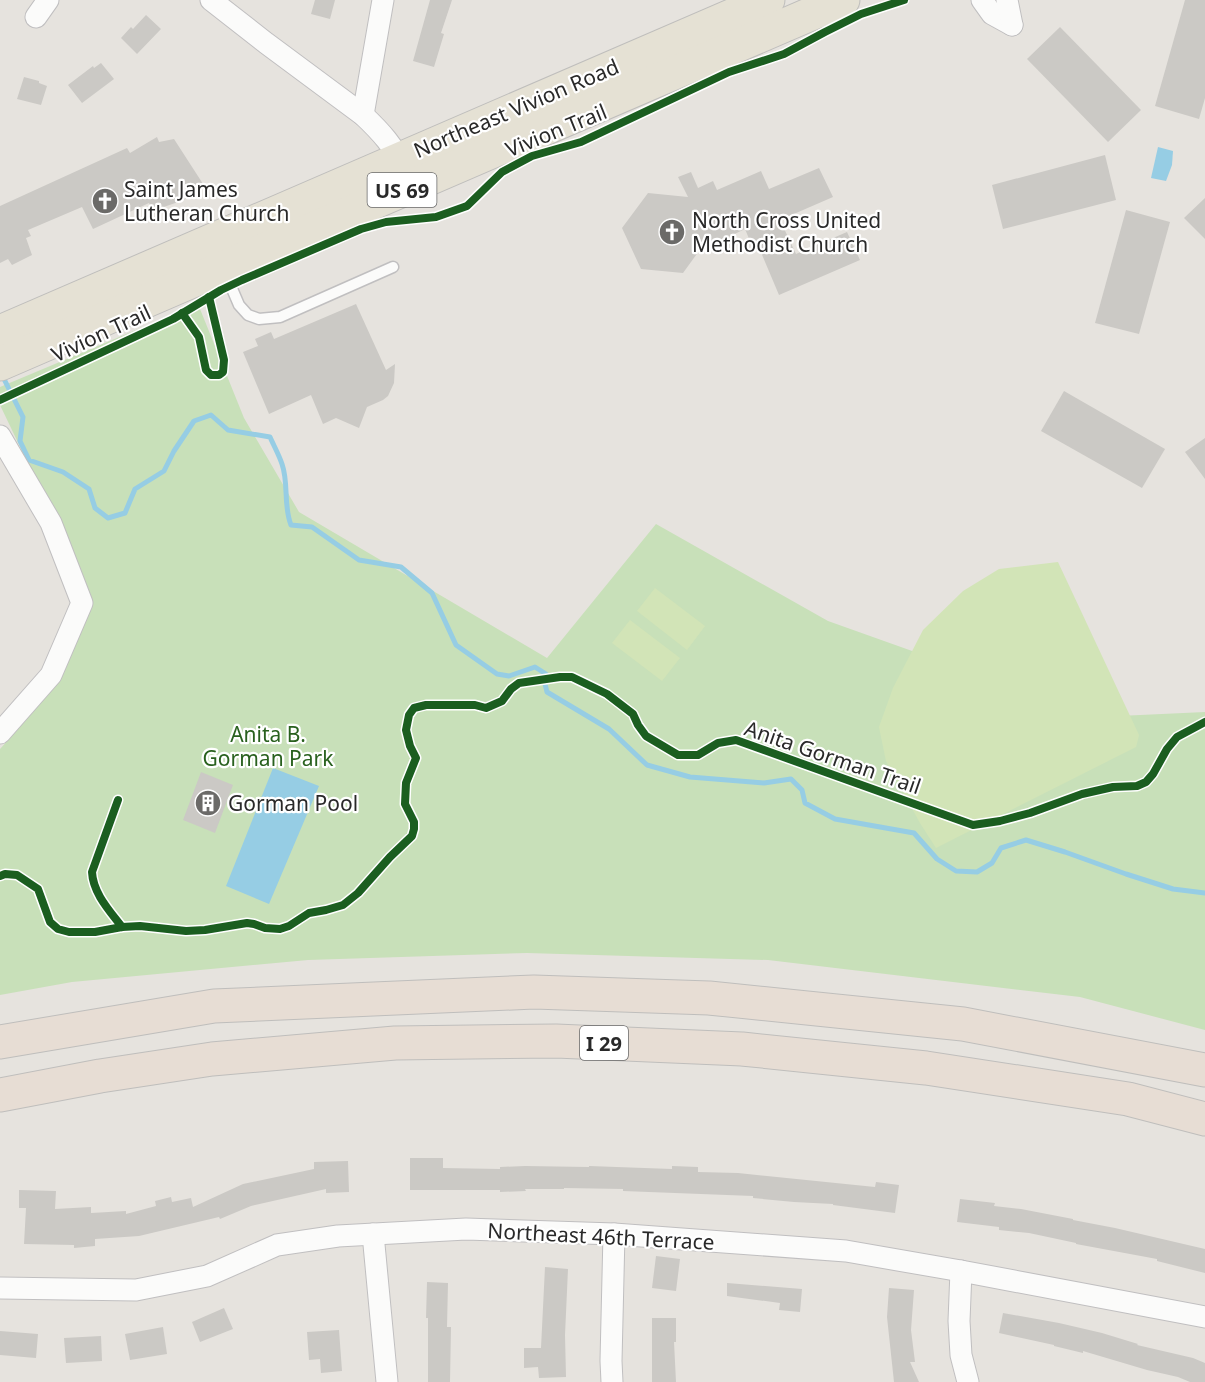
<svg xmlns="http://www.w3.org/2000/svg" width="1205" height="1382" viewBox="0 0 1205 1382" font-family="'Noto Sans',sans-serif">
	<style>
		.green { fill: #c8e0b9 }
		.pitch { fill: #d2e4b7 }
		.water { fill: #96cde4 }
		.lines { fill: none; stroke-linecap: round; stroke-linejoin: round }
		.stream { stroke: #96cde4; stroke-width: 5 }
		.building { fill: #cbc9c5 }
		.service-casing { stroke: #c0bfc0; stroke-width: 13 }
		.minor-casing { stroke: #c0bfc0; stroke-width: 23 }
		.primary-casing { stroke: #bfbebc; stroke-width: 35 }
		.motorway-casing { stroke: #bfbebc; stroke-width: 35 }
		.service { stroke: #fbfbfa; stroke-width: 10 }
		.minor { stroke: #fbfbfa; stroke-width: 21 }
		.primary { stroke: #e5e1d4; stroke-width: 33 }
		.motorway { stroke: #e7ddd4; stroke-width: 33 }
		.cycleway-casing { stroke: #fff; stroke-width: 11 }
		.cycleway { stroke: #1b5e20; stroke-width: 8 }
		.labels { text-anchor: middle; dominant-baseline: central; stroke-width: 4.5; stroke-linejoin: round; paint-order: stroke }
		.shield { fill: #fff; stroke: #696969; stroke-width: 1.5 }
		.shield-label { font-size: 20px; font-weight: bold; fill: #292929 }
		.street-label { font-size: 21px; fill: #292929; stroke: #fff }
		.poi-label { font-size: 21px; fill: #292929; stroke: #fff; text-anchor: start }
		.park-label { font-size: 21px; fill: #29611e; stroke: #fff }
	</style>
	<rect width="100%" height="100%" fill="#e6e3de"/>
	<polygon class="green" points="198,304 244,418 299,512 547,658 656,524 828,621 1097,717 1205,712 1205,1030 1080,997 768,960 527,953 308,960 72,982 0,995 0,749 10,738 5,727 51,675 82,603 34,476 0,405 0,387"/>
	<g class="pitch">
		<polygon points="1058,562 1139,735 1136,747 936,848 920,823 886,761 879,727 893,688 923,630 963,591 999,569"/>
		<polygon points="655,588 705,626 687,650 637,611"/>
		<polygon points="630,620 680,658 662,681 612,643"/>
	</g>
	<g class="water">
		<polygon points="1158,147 1173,151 1172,165 1166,181 1151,178"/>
		<polygon points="273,768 319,786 269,904 226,886"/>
	</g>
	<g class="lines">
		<path class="stream" d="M 2,375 L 23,417 L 20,441 L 29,460 L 63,472 L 89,489 L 95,508 L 108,518 L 125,513 L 135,489 L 164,471 L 174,451 L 194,421 L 211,415 L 228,430 L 270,437 C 274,446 279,455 282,464 C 289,484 283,505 291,525 L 312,527 L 359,560 L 401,567 L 432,593 L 456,645 L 497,674 L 509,676 L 535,667 L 546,674 L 545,684 L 547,692 L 609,729 L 647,765 L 690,777 L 764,783 L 791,779 L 802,790 L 805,803 L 835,819 L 914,833 L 937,859 L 956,871 L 977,872 L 992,863 L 1001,848 L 1026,840 L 1065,852 L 1126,874 L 1173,889 L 1205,893"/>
	</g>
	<g class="building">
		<polygon points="315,0 335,0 330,19 311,14"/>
		<polygon points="430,0 452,0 441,33 444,34 434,67 413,61"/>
		<polygon points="1185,0 1205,0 1205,98 1199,119 1155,106"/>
		<polygon points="146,15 161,29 137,54 121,38 131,27 133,29"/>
		<polygon points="1060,27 1141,110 1108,142 1027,59"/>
		<polygon points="101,63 114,79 82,103 68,85 93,66 94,68"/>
		<polygon points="24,77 39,81 39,83 47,86 41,105 17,99"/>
		<polygon points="157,137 159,142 174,139 205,187 184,200 152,211 149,203 93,229 82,207 28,230 31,236 26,238 32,255 12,265 8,259 0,263 0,206 127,148 130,153"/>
		<polygon points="1105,155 1116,200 1003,229 992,185"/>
		<polygon points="819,168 833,197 780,220 796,254 847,232 860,260 779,295 757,243 752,246 745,229 699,251 683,273 641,269 622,228 648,193 688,197 678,177 691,172 698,188 713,181 717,190 761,171 769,189"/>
		<polygon points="1205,198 1205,239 1184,218"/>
		<polygon points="1126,210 1170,222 1139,334 1095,323"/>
		<polygon points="356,304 386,370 395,364 394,383 388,396 383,400 367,407 359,428 336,418 323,424 311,395 269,414 243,352 258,346 255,339 271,332 274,339"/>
		<polygon points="1064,391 1165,449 1142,488 1041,431"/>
		<polygon points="1205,438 1205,479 1185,452"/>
		<polygon points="201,772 233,785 215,833 183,820"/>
		<polygon points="410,1158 443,1158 443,1168 500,1169 500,1167 525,1166 589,1167 589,1166 672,1169 672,1166 698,1167 698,1172 738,1173 875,1187 876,1182 899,1185 895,1213 833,1205 833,1204 794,1202 753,1198 753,1196 623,1191 623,1189 564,1188 564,1189 525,1189 526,1191 500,1192 500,1190 410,1190"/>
		<polygon points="348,1161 349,1192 326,1193 326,1189 251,1206 220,1219 219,1217 139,1236 95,1239 95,1246 74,1248 74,1245 24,1244 26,1208 19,1208 19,1190 56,1191 55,1209 91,1207 91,1213 126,1211 126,1214 156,1206 155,1201 171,1197 172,1202 191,1198 193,1207 243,1184 314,1169 314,1162"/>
		<polygon points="960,1199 995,1203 994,1206 1021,1209 1073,1219 1073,1220 1115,1228 1205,1249 1205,1273 1157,1261 1157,1259 1076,1244 1076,1243 1029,1233 999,1230 999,1227 957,1222"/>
		<polygon points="656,1256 680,1259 676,1291 652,1288"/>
		<polygon points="545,1267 568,1269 565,1335 566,1377 539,1378 538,1367 524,1368 524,1348 541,1348"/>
		<polygon points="427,1282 448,1283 447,1327 451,1327 450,1382 428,1382 428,1318 426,1318"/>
		<polygon points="727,1283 802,1289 800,1312 779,1310 780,1303 727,1296"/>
		<polygon points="889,1288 914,1290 911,1330 915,1362 910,1362 919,1382 894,1382 887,1317"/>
		<polygon points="224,1308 233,1329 200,1342 192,1322"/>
		<polygon points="1003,1313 1059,1323 1102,1333 1138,1344 1137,1345 1193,1358 1205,1363 1205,1382 1190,1382 1178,1377 1147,1370 1083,1351 1083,1353 1054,1346 1054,1345 999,1333"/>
		<polygon points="652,1318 676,1318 676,1342 674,1342 676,1382 652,1382"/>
		<polygon points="163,1327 167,1354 130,1360 125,1334"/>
		<polygon points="339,1330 342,1371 321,1373 320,1359 309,1360 307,1332"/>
		<polygon points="0,1331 38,1334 36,1358 0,1355"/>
		<polygon points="101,1336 102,1361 66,1363 64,1338"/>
	</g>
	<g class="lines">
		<defs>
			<polyline id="service" points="224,270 239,305 248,315 259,319 280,317 393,267"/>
			<g id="minor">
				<path d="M 211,0 L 266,43 L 363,115 C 380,131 395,147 404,169"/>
				<polyline points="982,0 992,14 1012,25"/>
				<polyline points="1007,0 1012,25"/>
				<polyline points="36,17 48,0"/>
				<polyline points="363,115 383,0"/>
				<polyline points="0,436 51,523 82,603 51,675 0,733"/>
				<polyline points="373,1234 387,1382"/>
				<polyline points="961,1271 959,1321 961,1355 968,1382"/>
				<polyline points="0,1288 136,1290 207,1276 277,1245 338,1236 466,1229 614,1234 846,1251 961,1271 1205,1317"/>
				<polyline points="612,1382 611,1361 614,1234"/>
			</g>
			<g id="primary">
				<polyline points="0,332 768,0"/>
				<polyline points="0,364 843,0"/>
			</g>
			<g id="motorway">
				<polyline points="0,1042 214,1006 534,992 709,998 963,1024 1205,1070"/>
				<polyline points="0,1095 100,1076 212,1059 395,1043 556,1041 742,1049 926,1068 1128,1099 1205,1119"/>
			</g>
		</defs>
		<use href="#service" class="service-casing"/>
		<use href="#minor" class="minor-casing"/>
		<use href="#primary" class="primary-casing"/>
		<use href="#motorway" class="motorway-casing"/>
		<use href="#service" class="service"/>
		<use href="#minor" class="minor"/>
		<use href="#primary" class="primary"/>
		<use href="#motorway" class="motorway"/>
		<defs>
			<g id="cycleway">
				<polyline points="182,313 199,337 206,370 211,375 219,375 223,372 224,360 209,297"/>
				<polyline points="0,400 173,319 221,290 242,280 361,229 386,222 436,217 467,206 502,172 532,156 581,142 729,72 784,54 825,32 861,14 904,0"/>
				<path d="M 118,800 L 92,872 C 93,893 109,910 122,927"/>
				<polyline points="0,876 5,874 17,875 38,889 50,922 58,929 69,932 95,932 122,927 140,926 186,931 205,930 247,923 254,924 265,928 280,929 289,926 309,913 326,910 343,905 358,893 390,857 412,836 414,829 414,822 405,804 406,783 416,758 410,746 406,730 409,715 414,708 426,705 475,705 486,708 502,701 511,689 519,683 560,677 572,677 607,694 633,714 638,725 646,736 678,755 698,755 718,743 736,740 973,825 1000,821 1030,813 1082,794 1113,787 1137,786 1146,782 1153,774 1167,749 1177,737 1205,722"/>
			</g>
		</defs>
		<use href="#cycleway" class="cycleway-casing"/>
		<use href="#cycleway" class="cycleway"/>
	</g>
	<defs>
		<symbol id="church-disc" viewBox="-11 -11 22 22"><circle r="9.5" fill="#6b6a68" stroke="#fff"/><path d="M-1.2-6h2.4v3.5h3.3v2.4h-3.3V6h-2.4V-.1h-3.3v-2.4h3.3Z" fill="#fff"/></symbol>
		<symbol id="building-disc" viewBox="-11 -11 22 22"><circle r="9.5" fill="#6b6a68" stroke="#fff"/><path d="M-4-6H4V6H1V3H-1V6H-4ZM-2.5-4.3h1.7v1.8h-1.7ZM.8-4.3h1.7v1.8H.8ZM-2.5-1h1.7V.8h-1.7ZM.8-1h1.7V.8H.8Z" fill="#fff"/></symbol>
	</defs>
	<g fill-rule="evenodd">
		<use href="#church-disc" x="90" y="186" width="30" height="30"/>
		<use href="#church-disc" x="657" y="217" width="30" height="30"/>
		<use href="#building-disc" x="193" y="788" width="30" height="30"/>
	</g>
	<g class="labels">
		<g class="shield">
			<rect x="367.5" y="173" width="69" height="34" rx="4.5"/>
			<rect x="580" y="1026" width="48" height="34" rx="4.5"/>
		</g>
		<g class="shield-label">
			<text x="402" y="190">US 69</text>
			<text x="604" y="1043">I 29</text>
		</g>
		<g class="street-label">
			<text transform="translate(516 108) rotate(-23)">Northeast Vivion Road</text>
			<text transform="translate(556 130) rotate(-22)">Vivion Trail</text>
			<text transform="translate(101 333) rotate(-25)">Vivion Trail</text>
			<text transform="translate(833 757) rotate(19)">Anita Gorman Trail</text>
			<text transform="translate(601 1236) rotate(3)">Northeast 46th Terrace</text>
		</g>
		<g class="poi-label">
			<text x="124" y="189">Saint James<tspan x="124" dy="24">Lutheran Church</tspan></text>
			<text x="692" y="220">North Cross United<tspan x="692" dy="24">Methodist Church</tspan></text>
			<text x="228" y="803">Gorman Pool</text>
		</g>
		<g class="park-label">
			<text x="268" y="734">Anita B.<tspan x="268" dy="24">Gorman Park</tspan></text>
		</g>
	</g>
</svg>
